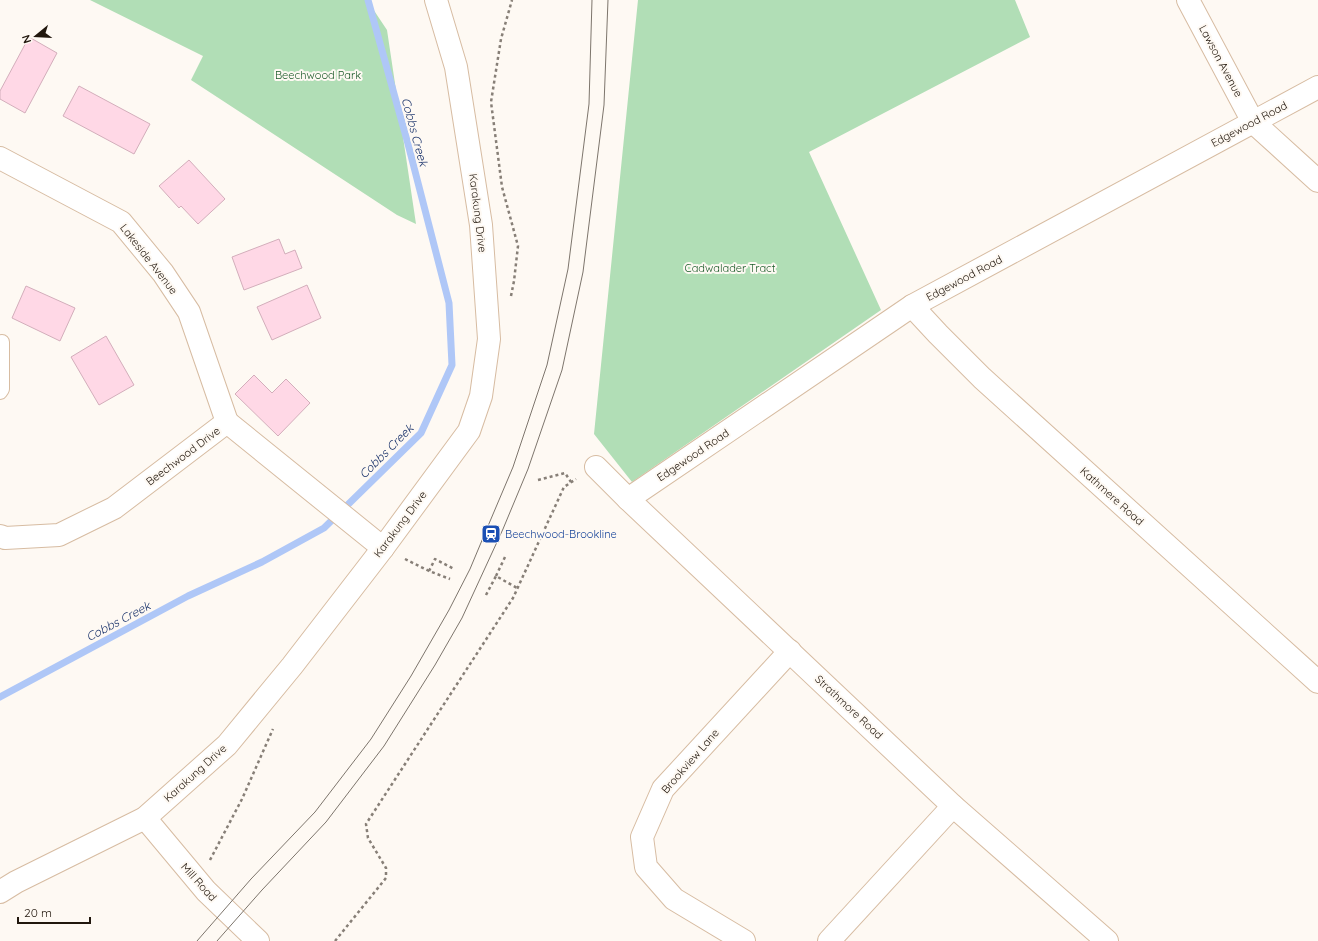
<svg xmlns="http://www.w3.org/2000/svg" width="1318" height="941" viewBox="0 0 1318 941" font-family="Quicksand,sans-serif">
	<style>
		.green { fill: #b1deb6 }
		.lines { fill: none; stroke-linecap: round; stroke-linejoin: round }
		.stream { stroke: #afc7f7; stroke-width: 7 }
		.building { fill: #ffd8e6; stroke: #d3aebb }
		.lane-casing { stroke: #d7bca2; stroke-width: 16 }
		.street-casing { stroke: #d7bca2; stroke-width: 24 }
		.secondary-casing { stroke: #d7bca2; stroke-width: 24 }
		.path { stroke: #877f77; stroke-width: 2.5; stroke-dasharray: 3 3; stroke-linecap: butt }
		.lane { stroke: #fff; stroke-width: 14 }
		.street { stroke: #fff; stroke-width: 22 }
		.secondary { stroke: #fff; stroke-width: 22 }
		.tram { stroke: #7d756c; stroke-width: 1 }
		.labels { text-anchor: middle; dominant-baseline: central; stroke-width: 4; stroke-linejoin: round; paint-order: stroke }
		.street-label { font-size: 11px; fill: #21170d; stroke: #fef9f3 }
		.park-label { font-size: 11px; fill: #185927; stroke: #fef9f3 }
		.transit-label { font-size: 11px; fill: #164399; stroke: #fef9f3; text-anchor: start }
		.water-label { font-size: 12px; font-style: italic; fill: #1a336b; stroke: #fef9f3 }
	</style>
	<rect width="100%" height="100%" fill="#fef9f3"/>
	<g class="green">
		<polygon points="90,0 367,0 387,30 416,224 397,215 191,80 203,56"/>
		<polygon points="638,0 1015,0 1030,37 809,152 881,310 632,482 594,434"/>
	</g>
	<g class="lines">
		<polyline class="stream" points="0,697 188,596 262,562 324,528 421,433 452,365 449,303 408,144 368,0"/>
	</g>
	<g class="building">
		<polygon points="29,37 57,53 25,113 0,99 0,91"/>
		<polygon points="79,86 150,124 134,154 63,116"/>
		<polygon points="189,160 225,199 198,224 181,206 179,208 159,186"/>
		<polygon points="279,239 285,254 295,250 302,268 244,290 232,257"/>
		<polygon points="307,285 321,318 272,340 257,307"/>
		<polygon points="26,286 75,308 60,341 12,318"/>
		<polygon points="106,336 134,385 99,405 71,357"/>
		<polygon points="254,375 272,393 286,379 310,403 278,436 235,394"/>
	</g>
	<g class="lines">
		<defs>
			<polyline id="lane" points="0,392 2,389 2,342"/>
			<g id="street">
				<polyline points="0,158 121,222 163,273 189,312 227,422"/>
				<polyline points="912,306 938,334 982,378 1318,682"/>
				<polyline points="227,422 383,548"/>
				<polyline points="596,467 628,499 953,806 1107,941"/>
				<polyline points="628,499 912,306 1318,87"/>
				<polyline points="0,536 5,538 59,535 114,508 227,422"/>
				<polyline points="744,941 674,899 646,867 642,837 663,789 790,651"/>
				<polyline points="829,941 953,806"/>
			</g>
			<g id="secondary">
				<polyline points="1188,0 1253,122 1318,181"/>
				<polyline points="145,818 206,891 258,941"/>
				<polyline points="0,892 16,882 145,818 227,745 292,666 383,548 469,431 481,396 489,339 481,225 456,67 436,0"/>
			</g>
		</defs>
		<use href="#lane" class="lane-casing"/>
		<use href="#street" class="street-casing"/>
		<use href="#secondary" class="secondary-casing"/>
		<g class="path">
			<polyline points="511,296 514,281 518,246 502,187 491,102 501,39 512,0"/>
			<polyline points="538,480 565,473 571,482"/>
			<polyline points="405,559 429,571 450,579"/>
			<polyline points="429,571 435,559 454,569"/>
			<polyline points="496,576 505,557"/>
			<polyline points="486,595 496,576 517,588"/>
			<polyline points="210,860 242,799 273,729"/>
			<polyline points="335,941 386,878 386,868 368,838 366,824 513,598 564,487 576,479"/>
		</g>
		<use href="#lane" class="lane"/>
		<use href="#street" class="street"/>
		<use href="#secondary" class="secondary"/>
		<g class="tram">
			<polyline points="197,941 251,879 315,812 371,739 411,676 449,610 470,569 488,526 513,467 547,365 568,269 589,104 592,0"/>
			<polyline points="217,941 262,890 326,822 384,746 435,665 462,618 503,529 528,469 562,370 583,272 604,105 608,0"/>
		</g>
	</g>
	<defs>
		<symbol id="station-square" viewBox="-11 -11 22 22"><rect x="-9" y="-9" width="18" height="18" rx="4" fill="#1a4fb4" stroke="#fef9f3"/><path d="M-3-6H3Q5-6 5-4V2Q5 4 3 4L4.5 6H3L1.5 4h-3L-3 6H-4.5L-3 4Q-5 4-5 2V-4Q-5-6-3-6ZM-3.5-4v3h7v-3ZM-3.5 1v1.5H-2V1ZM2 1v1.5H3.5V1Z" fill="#fff"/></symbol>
	</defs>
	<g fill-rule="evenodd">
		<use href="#station-square" x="480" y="523" width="22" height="22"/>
	</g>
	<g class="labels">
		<g class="street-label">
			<text transform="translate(1221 61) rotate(62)">Lawson Avenue</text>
			<text transform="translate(1249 124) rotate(-28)">Edgewood Road</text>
			<text transform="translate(478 213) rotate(83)">Karakung Drive</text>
			<text transform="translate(149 259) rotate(52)">Lakeside Avenue</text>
			<text transform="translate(964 278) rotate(-28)">Edgewood Road</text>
			<text transform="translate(693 455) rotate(-34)">Edgewood Road</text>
			<text transform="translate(183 456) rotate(-37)">Beechwood Drive</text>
			<text transform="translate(1112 496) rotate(42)">Kathmere Road</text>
			<text transform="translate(400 524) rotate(-53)">Karakung Drive</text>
			<text transform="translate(849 707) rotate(43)">Strathmore Road</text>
			<text transform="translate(690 761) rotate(-49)">Brookview Lane</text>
			<text transform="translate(195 773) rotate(-42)">Karakung Drive</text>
			<text transform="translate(199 882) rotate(48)">Mill Road</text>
		</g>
		<g class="park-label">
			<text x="318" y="75">Beechwood Park</text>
			<text x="730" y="268">Cadwalader Tract</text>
		</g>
		<g class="transit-label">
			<text x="505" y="534">Beechwood-Brookline</text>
		</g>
		<g class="water-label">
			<text transform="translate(415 132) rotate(75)">Cobbs Creek</text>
			<text transform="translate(386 451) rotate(-45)">Cobbs Creek</text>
			<text transform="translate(118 621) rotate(-28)">Cobbs Creek</text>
		</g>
	</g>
	<g transform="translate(36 36) rotate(252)" stroke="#fef9f3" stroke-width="3" paint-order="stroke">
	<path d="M0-3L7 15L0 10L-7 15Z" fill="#21170d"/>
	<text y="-6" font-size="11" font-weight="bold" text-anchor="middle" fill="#21170d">N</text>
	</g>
	<path d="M18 917v6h72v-6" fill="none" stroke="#21170d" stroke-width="2"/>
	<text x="24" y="917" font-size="12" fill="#21170d" stroke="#fef9f3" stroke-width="3" paint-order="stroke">20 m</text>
</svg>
